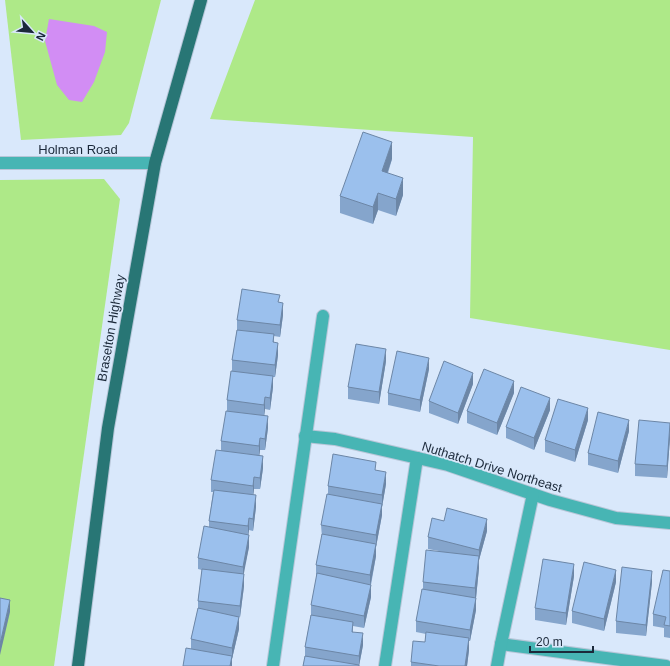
<svg xmlns="http://www.w3.org/2000/svg" width="670" height="666" viewBox="0 0 670 666" font-family="Arial,sans-serif">
	<style>
		.green { fill: #aee988 }
		.water { fill: #d28df4 }
		.lines { fill: none; stroke-linecap: round; stroke-linejoin: round }
		.minor-casing { stroke: #b7c6d8; stroke-width: 14 }
		.major-casing { stroke: #b7c6d8; stroke-width: 14 }
		.minor { stroke: #47b5b4; stroke-width: 12 }
		.major { stroke: #287675; stroke-width: 12 }
		.wall { fill: #85a5cc }
		.shaded-wall { fill: #6c86a6 }
		.building { fill: #9bc0ed; stroke: #6c86a6 }
		.labels { text-anchor: middle; dominant-baseline: central; stroke-width: 3.5; stroke-linejoin: round; paint-order: stroke }
		.street-label { font-size: 13px; fill: #1b293a; stroke: #d9e8fb }
	</style>
	<rect width="100%" height="100%" fill="#d9e8fb"/>
	<g class="green">
		<polygon points="5,0 161,0 129,123 121,135 21,140"/>
		<polygon points="255,0 670,0 670,350 470,318 473,137 210,119"/>
		<polygon points="104,179 120,199 54,666 0,666 0,180"/>
	</g>
	<polygon class="water" points="49,19 94,26 107,32 105,52 94,82 82,102 69,100 57,85 45,41"/>
	<g class="lines">
		<defs>
			<g id="minor">
				<polyline points="0,163 155,163"/>
				<polyline points="305,436 335,439 448,465 550,500 616,518 670,523"/>
				<polyline points="501,644 666,666"/>
				<polyline points="273,666 323,316"/>
				<polyline points="385,666 417,458"/>
				<polyline points="497,666 501,644 533,494"/>
			</g>
			<polyline id="major" points="78,666 108,428 155,163 201,0"/>
		</defs>
		<use href="#minor" class="minor-casing"/>
		<use href="#major" class="major-casing"/>
		<use href="#minor" class="minor"/>
		<use href="#major" class="major"/>
	</g>
	<g class="wall">
		<polygon points="392,159 388,173 403,195 396,216 378,210 373,224 340,213 340,196"/>
		<polygon points="280,302 283,315 280,337 274,336 274,342 278,355 275,377 273,377 273,387 270,410 265,409 264,416 268,428 265,450 260,450 259,456 263,468 260,489 254,489 253,495 256,507 253,531 249,530 248,535 249,547 243,574 244,586 240,617 239,617 239,629 232,659 232,666 191,649 191,639 198,609 198,601 202,570 198,569 198,558 209,527 209,521 213,492 211,492 211,480 221,451 221,441 227,411 227,400 232,371 232,360 237,330 237,320"/>
		<polygon points="386,361 379,404 348,399 348,387"/>
		<polygon points="429,369 420,412 388,405 388,393"/>
		<polygon points="473,384 458,424 429,413 429,401"/>
		<polygon points="514,393 497,435 467,423 467,411"/>
		<polygon points="550,410 534,450 506,438 506,427"/>
		<polygon points="588,420 575,462 545,452 545,440"/>
		<polygon points="670,423 670,438 667,478 635,476 635,464"/>
		<polygon points="629,431 618,473 588,465 588,453"/>
		<polygon points="376,471 386,484 382,507 382,515 376,547 376,556 371,585 371,597 364,628 353,626 353,632 363,645 359,666 303,666 305,656 305,647 311,615 311,605 317,577 316,577 316,565 322,537 321,525 328,494 328,486"/>
		<polygon points="444,521 487,531 479,560 479,568 476,598 476,610 470,641 469,641 469,650 467,666 411,666 411,662 425,642 426,634 416,632 416,621 423,589 423,582 439,551 428,549 428,537"/>
		<polygon points="670,571 670,638 664,637 664,628 653,626 653,614"/>
		<polygon points="574,576 566,625 535,620 535,608"/>
		<polygon points="616,582 604,631 572,623 572,611"/>
		<polygon points="652,582 646,636 616,633 616,621"/>
	</g>
	<g class="shaded-wall">
		<polygon points="392,142 392,159 382,188 382,171"/>
		<polygon points="403,178 403,195 396,216 396,199"/>
		<polygon points="378,193 378,210 373,224 373,207"/>
		<polygon points="283,303 283,315 280,337 280,325"/>
		<polygon points="278,343 278,355 275,377 275,365"/>
		<polygon points="386,349 386,361 379,404 379,392"/>
		<polygon points="429,358 429,369 420,412 420,400"/>
		<polygon points="473,373 473,384 458,424 458,413"/>
		<polygon points="273,376 273,387 270,410 270,398"/>
		<polygon points="514,381 514,393 497,435 497,423"/>
		<polygon points="265,397 265,409 264,417 264,405"/>
		<polygon points="550,398 550,410 534,450 534,438"/>
		<polygon points="588,408 588,420 575,462 575,450"/>
		<polygon points="268,416 268,428 265,450 265,439"/>
		<polygon points="629,420 629,431 618,473 618,461"/>
		<polygon points="670,426 670,438 667,478 667,466"/>
		<polygon points="260,438 260,450 259,458 259,446"/>
		<polygon points="263,456 263,468 260,489 260,478"/>
		<polygon points="386,472 386,484 382,507 382,495"/>
		<polygon points="254,477 254,489 253,498 253,486"/>
		<polygon points="256,495 256,507 253,531 253,519"/>
		<polygon points="382,504 382,515 376,547 376,535"/>
		<polygon points="249,518 249,530 248,538 248,526"/>
		<polygon points="487,519 487,531 479,560 479,568 476,598 476,610 470,641 470,630 475,599 475,588 479,560 479,550"/>
		<polygon points="249,535 249,547 243,578 243,567"/>
		<polygon points="376,544 376,556 370,587 370,575"/>
		<polygon points="574,564 574,576 566,625 566,613"/>
		<polygon points="616,570 616,582 604,631 604,619"/>
		<polygon points="652,571 652,582 646,636 646,625"/>
		<polygon points="244,574 244,586 240,617 240,606"/>
		<polygon points="371,585 371,597 364,628 364,616"/>
		<polygon points="10,600 10,612 0,655 0,644"/>
		<polygon points="239,617 239,629 232,659 232,666 230,666 232,658 232,648"/>
		<polygon points="363,633 363,645 359,666 359,656"/>
		<polygon points="469,638 469,650 467,666 465,666"/>
	</g>
	<g class="building">
		<polygon points="363,132 392,142 382,171 403,178 396,199 378,193 373,207 340,196"/>
		<polygon points="242,289 280,295 278,302 283,303 280,325 237,320"/>
		<polygon points="237,330 274,334 273,342 278,343 275,365 232,360"/>
		<polygon points="356,344 386,349 379,392 348,387"/>
		<polygon points="397,351 429,358 420,400 388,393"/>
		<polygon points="444,361 473,373 458,413 429,401"/>
		<polygon points="484,369 514,381 497,423 467,411"/>
		<polygon points="231,371 273,376 270,398 265,397 264,405 227,400"/>
		<polygon points="521,387 550,398 534,438 506,427"/>
		<polygon points="558,399 588,408 575,450 545,440"/>
		<polygon points="226,411 268,416 265,439 260,438 259,446 221,441"/>
		<polygon points="598,412 629,420 618,461 588,453"/>
		<polygon points="639,420 670,423 667,466 635,464"/>
		<polygon points="216,450 263,456 260,478 254,477 253,486 211,480"/>
		<polygon points="333,454 376,462 375,470 386,472 382,495 328,486"/>
		<polygon points="214,490 256,495 253,519 249,518 248,526 209,521"/>
		<polygon points="327,494 382,504 376,535 321,525"/>
		<polygon points="447,508 487,519 479,550 428,537 432,518 444,521"/>
		<polygon points="204,526 249,535 243,567 198,558"/>
		<polygon points="322,534 376,544 370,575 316,565"/>
		<polygon points="426,550 479,556 475,588 423,582"/>
		<polygon points="543,559 574,564 566,613 535,608"/>
		<polygon points="584,562 616,570 604,619 572,611"/>
		<polygon points="622,567 652,571 646,625 616,621"/>
		<polygon points="202,569 244,574 240,606 198,601"/>
		<polygon points="663,570 670,571 670,626 664,625 666,617 653,614"/>
		<polygon points="317,573 371,585 364,616 311,605"/>
		<polygon points="422,589 476,598 470,630 416,621"/>
		<polygon points="0,598 10,600 0,644"/>
		<polygon points="198,608 239,617 232,648 191,639"/>
		<polygon points="311,615 353,622 352,632 363,633 359,656 305,647"/>
		<polygon points="426,632 469,638 465,666 439,666 411,662 413,641 425,642"/>
		<polygon points="186,648 232,656 230,666 183,666"/>
		<polygon points="305,656 359,665 359,666 303,666"/>
	</g>
	<g class="labels">
		<g class="street-label">
			<text x="78" y="149">Holman Road</text>
			<text transform="translate(111 328) rotate(-80)">Braselton Highway</text>
			<text transform="translate(492 467) rotate(17)">Nuthatch Drive Northeast</text>
		</g>
	</g>
	<g transform="translate(32 32) rotate(117)" stroke="#d9e8fb" stroke-width="3" paint-order="stroke">
	<path d="M0-3L7 15L0 10L-7 15Z" fill="#1b293a"/>
	<text y="-6" font-size="11" font-weight="bold" text-anchor="middle" fill="#1b293a">N</text>
	</g>
	<path d="M530 646v6h63v-6" fill="none" stroke="#1b293a" stroke-width="2"/>
	<text x="536" y="646" font-size="12" fill="#1b293a" stroke="#d9e8fb" stroke-width="3" paint-order="stroke">20 m</text>
</svg>
